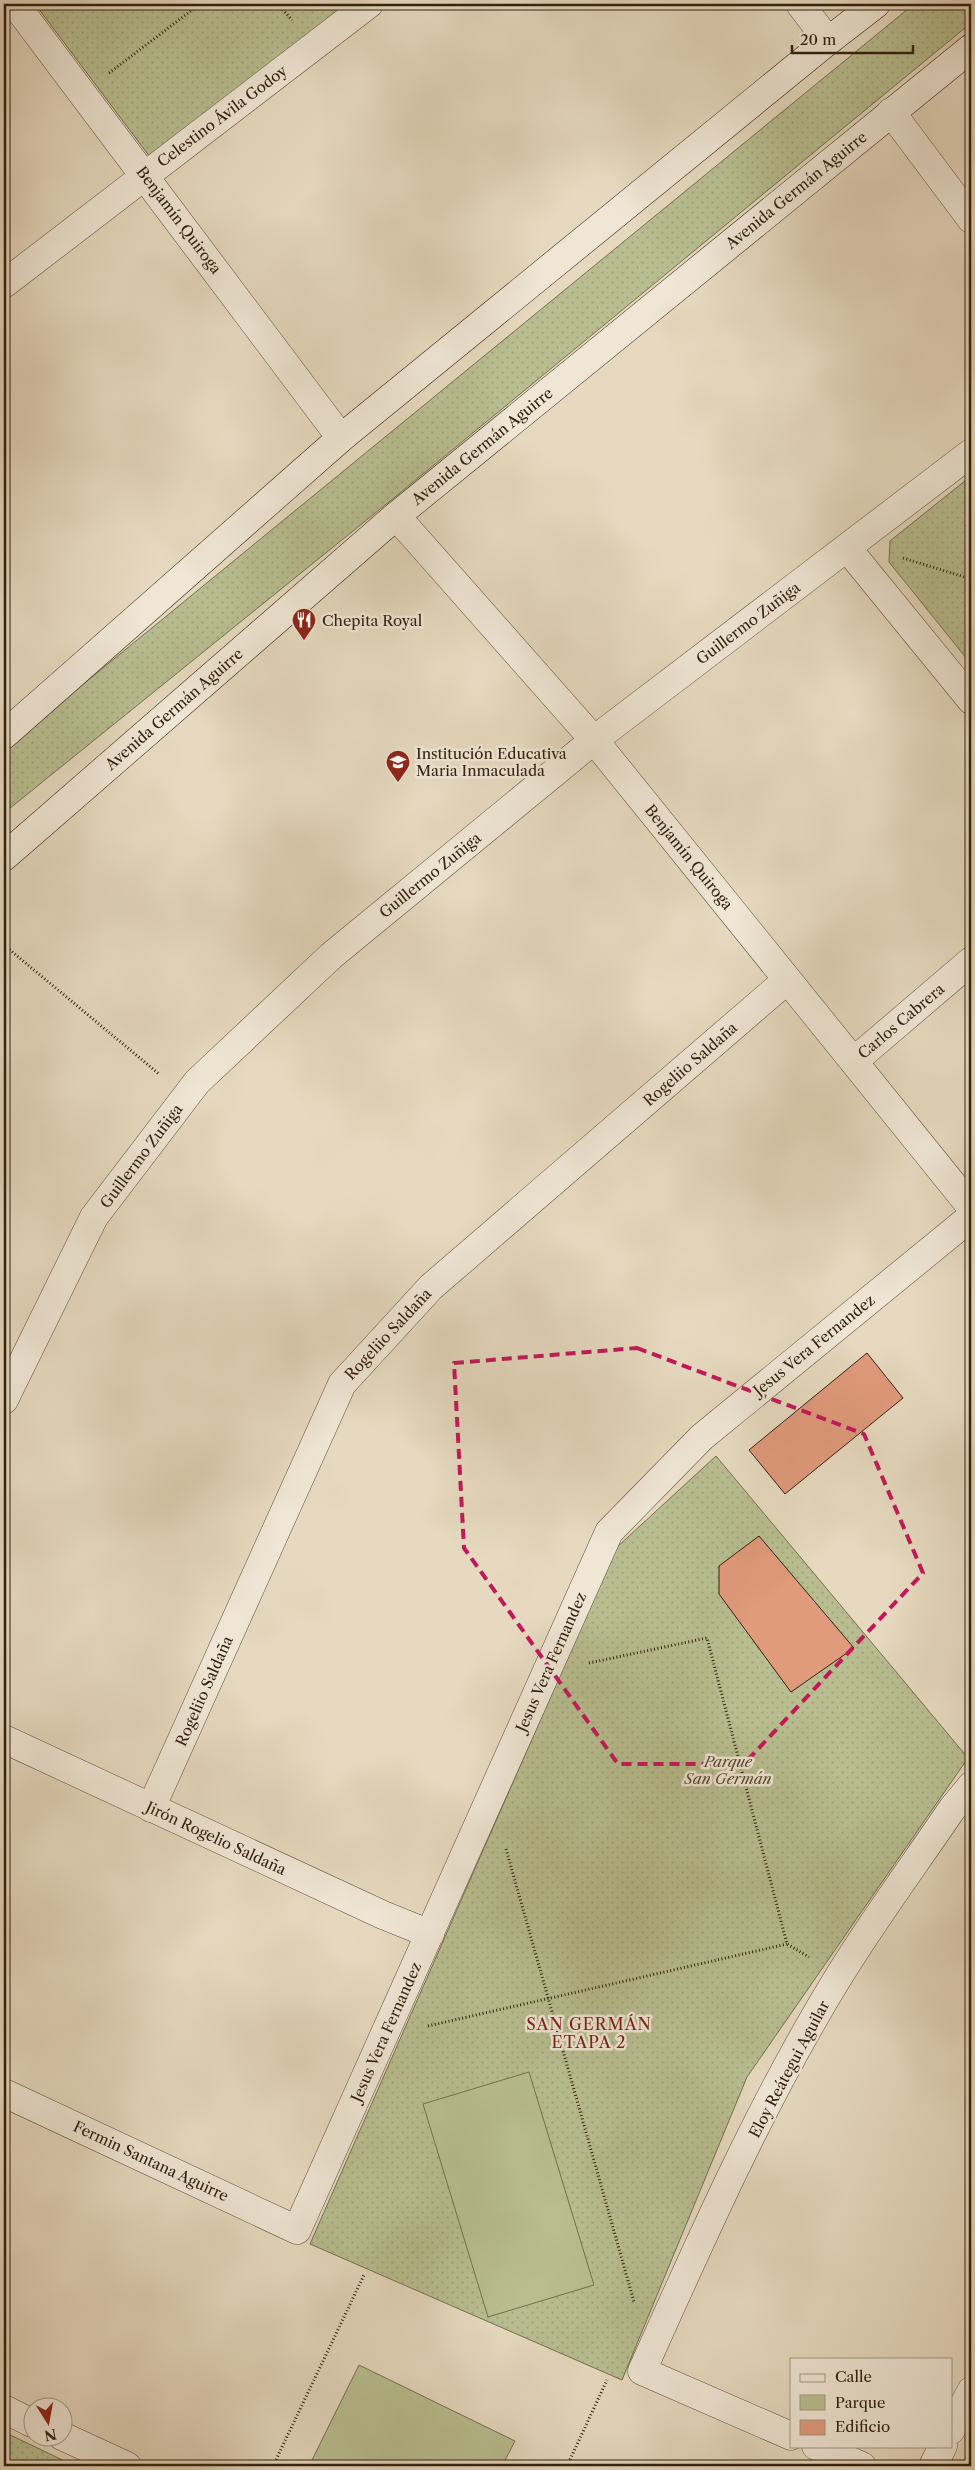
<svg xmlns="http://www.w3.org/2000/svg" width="975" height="2470" viewBox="0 0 975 2470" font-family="'Libre Caslon Text',serif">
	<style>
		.green { fill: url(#green-dots); stroke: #767050 }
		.pitch { fill: #b8be90; stroke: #767050 }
		.building { fill: #e09a7c; stroke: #33210f }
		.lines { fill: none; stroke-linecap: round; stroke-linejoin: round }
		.minor-casing { stroke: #604f3b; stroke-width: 29 }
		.secondary-casing { stroke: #33210f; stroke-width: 29 }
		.path { stroke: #33210f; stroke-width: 3; stroke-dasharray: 1 2.5; stroke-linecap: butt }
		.minor { stroke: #efe6d5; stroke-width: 28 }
		.secondary { stroke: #efe6d5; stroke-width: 28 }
		.marked { fill: none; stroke: #c2185b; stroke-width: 4; stroke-dasharray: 10 6; stroke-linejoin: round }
		.labels { text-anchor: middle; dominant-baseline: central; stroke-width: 5; stroke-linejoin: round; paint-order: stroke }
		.street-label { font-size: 15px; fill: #33210f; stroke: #efe6d5 }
		.poi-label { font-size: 15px; fill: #33210f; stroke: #efe6d5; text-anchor: start }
		.park-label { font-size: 15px; font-style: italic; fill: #54482f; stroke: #efe6d5 }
		.neighbourhood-label { font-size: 16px; letter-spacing: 1px; fill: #7a1f14; stroke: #efe6d5 }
	</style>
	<defs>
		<pattern id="green-dots" width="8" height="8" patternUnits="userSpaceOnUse" patternTransform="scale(1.25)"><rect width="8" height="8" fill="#b8be90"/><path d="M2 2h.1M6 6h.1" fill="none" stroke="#9fa37b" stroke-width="1.8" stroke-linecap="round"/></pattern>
	</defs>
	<rect width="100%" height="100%" fill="#e6d9bf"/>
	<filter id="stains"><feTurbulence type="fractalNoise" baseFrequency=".004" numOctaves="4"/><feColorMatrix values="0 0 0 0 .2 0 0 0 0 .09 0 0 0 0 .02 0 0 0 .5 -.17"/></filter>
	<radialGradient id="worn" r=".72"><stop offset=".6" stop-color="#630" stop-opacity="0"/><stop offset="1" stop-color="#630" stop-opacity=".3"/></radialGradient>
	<g class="green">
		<polygon points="44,4 355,4 153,161 38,8"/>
		<polygon points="914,4 971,4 971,23 395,497 4,813 4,749"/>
		<polygon points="971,476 971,664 889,562 890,541"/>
		<polygon points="716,1456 968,1758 747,2077 622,2380 310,2244 616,1548"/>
		<polygon points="4,2432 75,2466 4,2466"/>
	</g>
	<g class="pitch">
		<polygon points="529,2072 594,2285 488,2317 423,2104"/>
		<polygon points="359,2365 515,2441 502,2466 320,2466 311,2462"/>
	</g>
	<g class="building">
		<polygon points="867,1353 903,1398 785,1494 749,1450"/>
		<polygon points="759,1536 854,1648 791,1692 719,1594 719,1566"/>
	</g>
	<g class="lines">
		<defs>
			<g id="minor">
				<polyline points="15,4 341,438"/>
				<polyline points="800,4 828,41"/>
				<polyline points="891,112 971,219"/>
				<polyline points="4,284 369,4"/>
				<polyline points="396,516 594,740 971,1207"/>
				<polyline points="847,548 971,700"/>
				<polyline points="854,1061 971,961"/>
				<polyline points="4,1400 94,1217 197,1082 331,956 594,740 971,453"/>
				<polyline points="4,1739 383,1915 430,1934"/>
				<polyline points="151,1808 342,1384 431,1287 787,980"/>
				<polyline points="4,2093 297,2230 609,1532 702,1437 971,1217"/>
				<polyline points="4,2409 32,2423"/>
				<polyline points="951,2430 971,2391"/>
				<polyline points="62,2436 127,2466"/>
				<path d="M 791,2436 L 642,2371 C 702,2237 762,2101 839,1976 C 874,1919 914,1865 952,1809 L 971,1786"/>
				<polyline points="816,2446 862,2466"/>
				<polyline points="933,2466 943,2446"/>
			</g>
			<g id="secondary">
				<polyline points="4,735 341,438 828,41 876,4"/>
				<polyline points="4,857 396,516 971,48"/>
			</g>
		</defs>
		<use href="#minor" class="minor-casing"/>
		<use href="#secondary" class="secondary-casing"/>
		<g class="path">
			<polyline points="278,4 292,20"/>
			<polyline points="109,73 200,4"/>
			<polyline points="903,558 971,579"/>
			<polyline points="4,945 159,1074"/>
			<polyline points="589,1663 707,1638 787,1944 809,1957"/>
			<polyline points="506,1849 634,2302"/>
			<polyline points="428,2026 787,1944"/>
			<polyline points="273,2466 364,2275"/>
			<polyline points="567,2466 607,2380"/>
		</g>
		<use href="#minor" class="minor"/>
		<use href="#secondary" class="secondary"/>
	</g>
	<path class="marked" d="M 637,1348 L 864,1434 L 923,1573 L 744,1764 L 618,1764 L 464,1548 L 454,1363 Z"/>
	<defs>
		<symbol id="restaurant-pin" viewBox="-11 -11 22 30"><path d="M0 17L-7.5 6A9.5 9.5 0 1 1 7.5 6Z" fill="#8f2418" stroke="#efe6d5"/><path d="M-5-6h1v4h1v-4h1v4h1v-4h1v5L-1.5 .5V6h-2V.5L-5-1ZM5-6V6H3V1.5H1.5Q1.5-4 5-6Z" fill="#fff"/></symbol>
		<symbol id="school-pin" viewBox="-11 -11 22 30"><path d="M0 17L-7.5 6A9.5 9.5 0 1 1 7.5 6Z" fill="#8f2418" stroke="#efe6d5"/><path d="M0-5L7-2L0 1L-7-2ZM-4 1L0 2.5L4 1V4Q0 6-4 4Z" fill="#fff"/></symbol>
	</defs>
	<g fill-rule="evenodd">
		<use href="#restaurant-pin" x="290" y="606" width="28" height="38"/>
		<use href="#school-pin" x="384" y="748" width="28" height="38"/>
	</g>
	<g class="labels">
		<g class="street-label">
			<text transform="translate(222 116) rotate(-37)">Celestino Ávila Godoy</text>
			<text transform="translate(796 190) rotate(-39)">Avenida Germán Aguirre</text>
			<text transform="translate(179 220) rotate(53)">Benjamín Quiroga</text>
			<text transform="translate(482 446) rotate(-39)">Avenida Germán Aguirre</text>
			<text transform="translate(748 623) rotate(-37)">Guillermo Zuñiga</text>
			<text transform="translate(174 709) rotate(-41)">Avenida Germán Aguirre</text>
			<text transform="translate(689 857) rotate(51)">Benjamín Quiroga</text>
			<text transform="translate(430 875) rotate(-39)">Guillermo Zuñiga</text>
			<text transform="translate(901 1021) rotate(-40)">Carlos Cabrera</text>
			<text transform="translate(690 1064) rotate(-41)">Rogeliio Saldaña</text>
			<text transform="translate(141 1156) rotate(-53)">Guillermo Zuñiga</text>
			<text transform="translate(388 1334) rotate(-47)">Rogeliio Saldaña</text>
			<text transform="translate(814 1345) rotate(-39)">Jesus Vera Fernandez</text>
			<text transform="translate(551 1662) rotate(-66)">Jesus Vera Fernandez</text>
			<text transform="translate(204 1691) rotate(-66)">Rogeliio Saldaña</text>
			<text transform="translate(216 1838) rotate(25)">Jirón Rogelio Saldaña</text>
			<text transform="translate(386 2032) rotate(-66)">Jesus Vera Fernandez</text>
			<text transform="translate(789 2069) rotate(-62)">Eloy Reátegui Aguilar</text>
			<text transform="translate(151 2161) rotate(25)">Fermin Santana Aguirre</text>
		</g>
		<g class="poi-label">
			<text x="322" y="620">Chepita Royal</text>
			<text x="416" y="753">Institución Educativa<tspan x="416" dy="17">Maria Inmaculada</tspan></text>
		</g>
		<g class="park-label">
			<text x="728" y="1761">Parque<tspan x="728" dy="17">San Germán</tspan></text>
		</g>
		<g class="neighbourhood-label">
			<text x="589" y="2024">SAN GERMÁN<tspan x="589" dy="18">ETAPA 2</tspan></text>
		</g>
	</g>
	<rect width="975" height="2470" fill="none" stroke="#e6d9bf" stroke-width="20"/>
	<rect x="5" y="5" width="965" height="2460" fill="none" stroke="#33210f" stroke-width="2.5"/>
	<rect x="10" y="10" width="955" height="2450" fill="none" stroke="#33210f"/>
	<rect x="790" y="2358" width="162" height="90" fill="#efe6d5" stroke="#a49786"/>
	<rect x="800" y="2374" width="25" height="8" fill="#efe6d5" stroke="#a49786"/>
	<text x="835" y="2382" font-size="15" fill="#33210f">Calle</text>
	<rect x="800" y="2395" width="25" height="15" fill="#b8be90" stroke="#a49786"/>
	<text x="835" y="2408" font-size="15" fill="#33210f">Parque</text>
	<rect x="800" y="2420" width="25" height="15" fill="#e09a7c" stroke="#a49786"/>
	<text x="835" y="2432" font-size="15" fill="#33210f">Edificio</text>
	<g transform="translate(48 2422) rotate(169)"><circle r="24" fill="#efe6d5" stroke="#a49786"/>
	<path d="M0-4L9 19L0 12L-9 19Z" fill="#8f2418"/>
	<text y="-8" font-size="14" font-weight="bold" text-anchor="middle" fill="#33210f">N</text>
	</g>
	<path d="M792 45v8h121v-8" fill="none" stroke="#33210f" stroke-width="2.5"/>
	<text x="800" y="45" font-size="15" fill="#33210f" stroke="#efe6d5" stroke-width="4" paint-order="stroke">20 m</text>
	<rect width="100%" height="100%" filter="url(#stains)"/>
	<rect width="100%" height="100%" fill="url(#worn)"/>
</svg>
